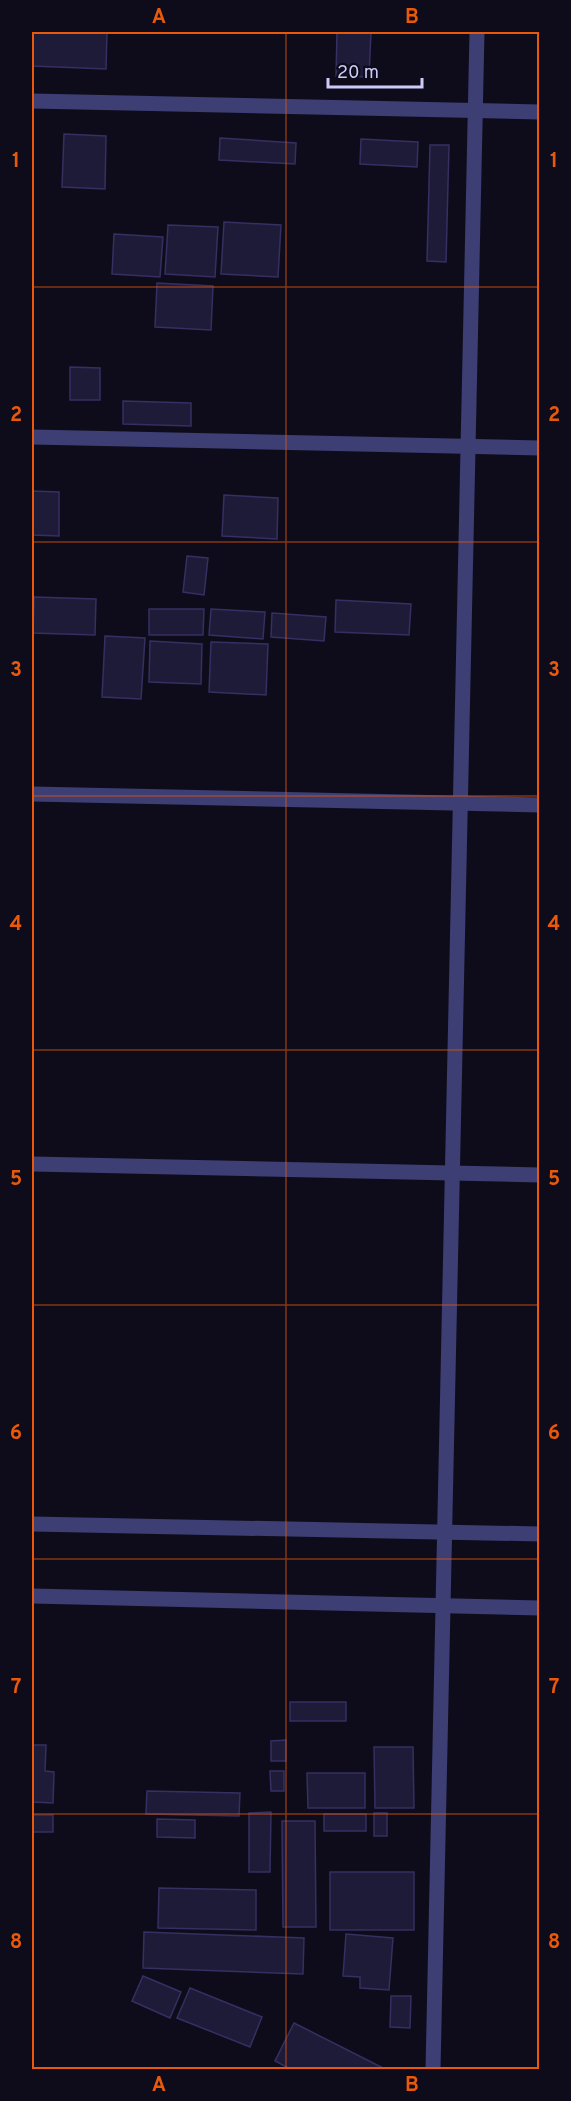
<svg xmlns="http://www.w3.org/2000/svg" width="571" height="2101" viewBox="0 0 571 2101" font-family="Overpass,sans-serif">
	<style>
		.building { fill: #1e1b39; stroke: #352f62; stroke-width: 1.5 }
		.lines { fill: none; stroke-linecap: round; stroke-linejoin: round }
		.minor { stroke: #3c3e74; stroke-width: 15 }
		.grid { fill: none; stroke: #e8590c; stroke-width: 1.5; stroke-opacity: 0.55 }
		.neatline { fill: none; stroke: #e8590c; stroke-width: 2 }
		.grid-label { font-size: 20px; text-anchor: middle; font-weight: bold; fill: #e8590c }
	</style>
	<rect width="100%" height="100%" fill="#0e0c1a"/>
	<g class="building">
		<polygon points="32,32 107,32 106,69 32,66"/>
		<polygon points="337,32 371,32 369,77 336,76"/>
		<polygon points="64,134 106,136 105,189 62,187"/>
		<polygon points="220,138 296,143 295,164 219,160"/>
		<polygon points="361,139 418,142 417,167 360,164"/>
		<polygon points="430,145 449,145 446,262 427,261"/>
		<polygon points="224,222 281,225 278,277 221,274"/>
		<polygon points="168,225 218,227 215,277 165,274"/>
		<polygon points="114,234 163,237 160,277 112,274"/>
		<polygon points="157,283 213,286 211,330 155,327"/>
		<polygon points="70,367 100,368 100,400 70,400"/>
		<polygon points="123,401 191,403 191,426 123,424"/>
		<polygon points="32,491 59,492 59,536 32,535"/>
		<polygon points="224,495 278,498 277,539 222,536"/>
		<polygon points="187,556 208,558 204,595 183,592"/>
		<polygon points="34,597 96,599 95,635 33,633"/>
		<polygon points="336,600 411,604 409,635 335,632"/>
		<polygon points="149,609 204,609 203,635 149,635"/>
		<polygon points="211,609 265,612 263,639 209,635"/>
		<polygon points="272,613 326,617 324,641 271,637"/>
		<polygon points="105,636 145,638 141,699 102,697"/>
		<polygon points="150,641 202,644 201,684 149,682"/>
		<polygon points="211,642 268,644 266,695 209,692"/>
		<rect x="290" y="1702" width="56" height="19"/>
		<polygon points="286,1740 286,1761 271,1761 271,1741"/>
		<polygon points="32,1745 46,1745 45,1771 54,1772 53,1803 32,1802"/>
		<polygon points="374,1747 413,1747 414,1808 375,1808"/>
		<polygon points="270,1771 284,1771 284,1791 271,1791"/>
		<polygon points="307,1773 365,1773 365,1808 308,1808"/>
		<polygon points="147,1791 240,1793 239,1816 146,1814"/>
		<polygon points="271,1812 270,1872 249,1872 249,1813"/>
		<rect x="374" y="1813" width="13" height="23"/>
		<rect x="324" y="1814" width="42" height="17"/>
		<rect x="32" y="1815" width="21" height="17"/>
		<polygon points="157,1819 195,1820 195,1838 157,1837"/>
		<polygon points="282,1821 315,1821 316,1927 283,1927"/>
		<rect x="330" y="1872" width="84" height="58"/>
		<polygon points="159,1888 256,1890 256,1930 158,1928"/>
		<polygon points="144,1932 304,1938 303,1974 143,1968"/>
		<polygon points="346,1934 393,1938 389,1990 360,1988 360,1977 343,1976"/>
		<polygon points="143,1976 181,1992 170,2018 132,2001"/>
		<polygon points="190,1988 262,2017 250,2047 177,2018"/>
		<polygon points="391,1996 411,1996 410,2028 390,2027"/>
		<polygon points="294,2023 387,2070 292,2070 275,2061"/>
	</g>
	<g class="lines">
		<g class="minor">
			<polyline points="32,101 540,112"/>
			<polyline points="32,437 540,448"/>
			<polyline points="32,794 540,805"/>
			<polyline points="32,1164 540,1175"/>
			<polyline points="32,1524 540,1534"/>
			<polyline points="32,1596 540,1608"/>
			<polyline points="433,2070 477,32"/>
		</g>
	</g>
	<path class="grid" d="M 286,32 L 286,2070M 32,287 L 540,287M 32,542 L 540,542M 32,796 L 540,796M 32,1050 L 540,1050M 32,1305 L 540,1305M 32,1559 L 540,1559M 32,1814 L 540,1814"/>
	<rect width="571" height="2101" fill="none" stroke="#0e0c1a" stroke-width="66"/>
	<path d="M328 78v9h94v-9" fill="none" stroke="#cdcbf9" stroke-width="3"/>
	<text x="337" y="78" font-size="18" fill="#cdcbf9" stroke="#0e0c1a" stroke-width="4.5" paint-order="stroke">20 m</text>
	<rect x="33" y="33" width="505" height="2035" class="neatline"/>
	<g class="grid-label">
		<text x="159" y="23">A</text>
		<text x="412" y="23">B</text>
		<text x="16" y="167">1</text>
		<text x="554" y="167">1</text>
		<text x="16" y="421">2</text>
		<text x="554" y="421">2</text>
		<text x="16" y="676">3</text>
		<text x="554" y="676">3</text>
		<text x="16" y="930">4</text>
		<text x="554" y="930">4</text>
		<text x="16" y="1185">5</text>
		<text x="554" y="1185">5</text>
		<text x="16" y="1439">6</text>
		<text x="554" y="1439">6</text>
		<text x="16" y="1693">7</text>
		<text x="554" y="1693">7</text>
		<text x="16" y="1948">8</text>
		<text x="554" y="1948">8</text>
		<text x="159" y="2091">A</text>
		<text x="412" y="2091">B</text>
	</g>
</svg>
